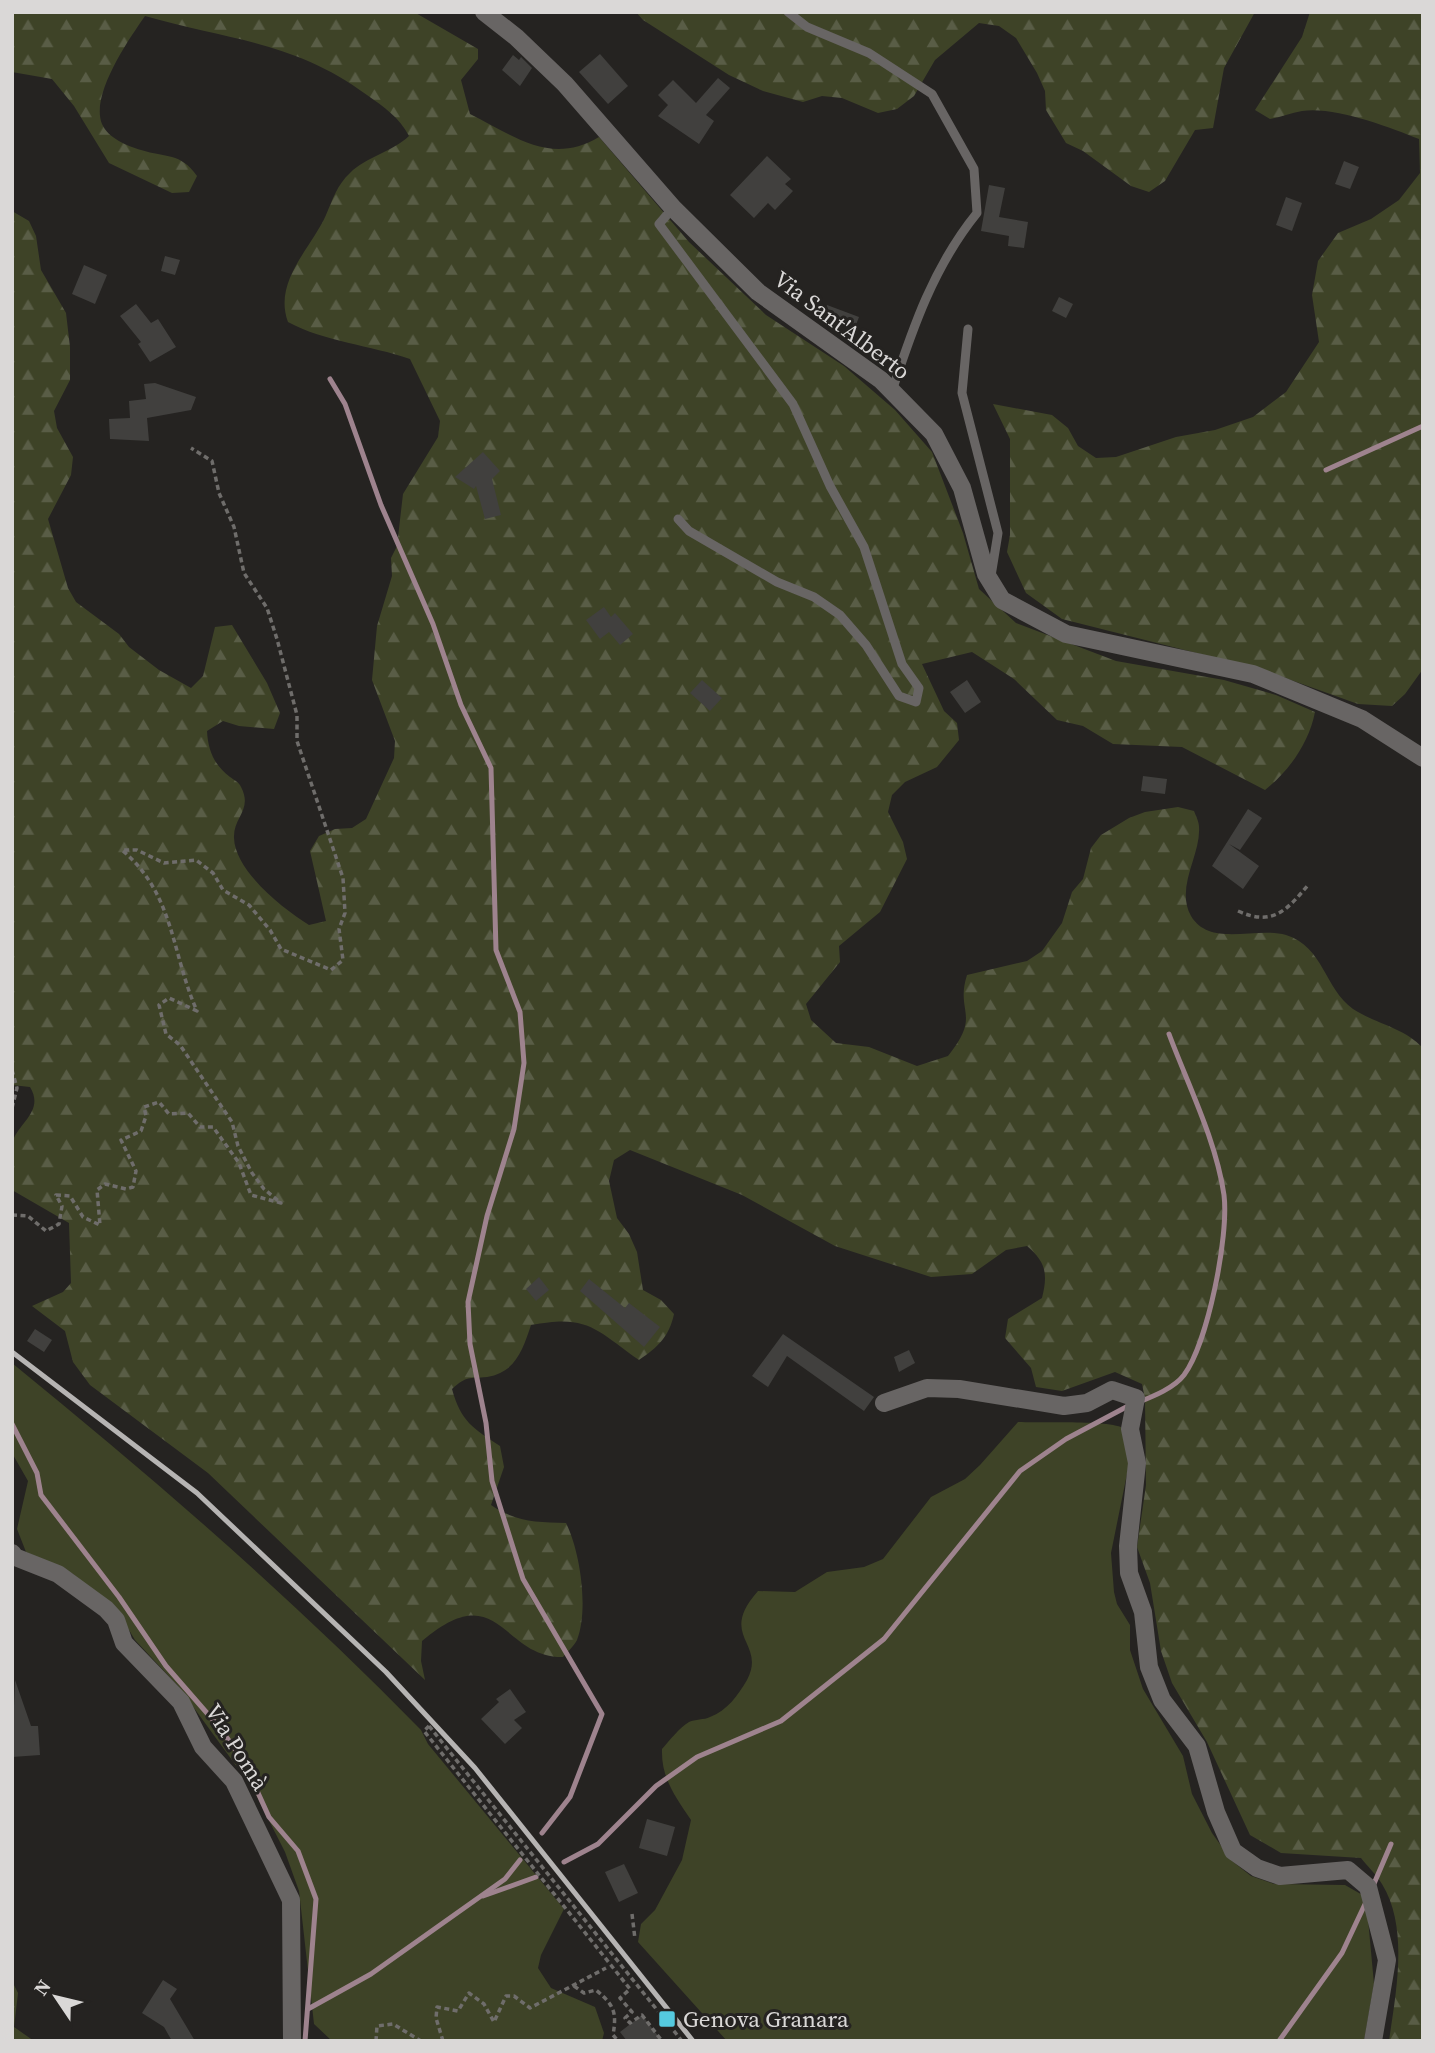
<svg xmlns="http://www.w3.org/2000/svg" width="1435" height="2053" viewBox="0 0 1435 2053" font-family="'Source Serif 4',serif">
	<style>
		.grass { fill: #3e4327 }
		.forest { fill: url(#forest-firs) }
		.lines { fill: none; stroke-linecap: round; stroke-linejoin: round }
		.stream { stroke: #9e838e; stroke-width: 5 }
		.building { fill: #41403e }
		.path { stroke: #6f6d6b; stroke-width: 3.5; stroke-dasharray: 5 3.5; stroke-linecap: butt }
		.service { stroke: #686564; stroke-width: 9 }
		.minor { stroke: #686564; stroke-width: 18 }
		.rail { stroke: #b6b4b3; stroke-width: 5 }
		.poi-dot { fill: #55cadf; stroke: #252321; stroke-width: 2.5 }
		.labels { text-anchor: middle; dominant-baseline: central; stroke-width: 6; stroke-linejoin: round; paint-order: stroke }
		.street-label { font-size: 23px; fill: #dad8d7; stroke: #252321 }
		.poi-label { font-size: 23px; fill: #dad8d7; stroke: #252321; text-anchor: start }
	</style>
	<defs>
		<pattern id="forest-firs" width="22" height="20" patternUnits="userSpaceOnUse" patternTransform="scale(1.75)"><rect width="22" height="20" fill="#3e4327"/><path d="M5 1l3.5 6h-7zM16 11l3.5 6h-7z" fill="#595d46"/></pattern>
	</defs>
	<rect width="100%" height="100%" fill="#252321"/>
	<g class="grass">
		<path d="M 12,1363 C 156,1480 291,1597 421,1730 L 428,1744 L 564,1909 L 541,1955 L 538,1968 L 551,1988 L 595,2007 L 604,2033 L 602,2041 L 332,2041 L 314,2024 L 299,1891 L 285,1852 L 253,1789 L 178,1686 L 135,1640 L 120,1615 L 73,1574 L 26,1552 L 17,1529 L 28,1481 L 12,1453 Z"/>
		<path d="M 1018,1422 C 1042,1423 1103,1420 1121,1427 L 1129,1464 L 1111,1553 L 1114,1592 L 1117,1604 L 1130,1625 L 1130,1650 L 1143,1689 L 1183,1756 L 1192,1794 L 1212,1833 L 1232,1861 L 1251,1876 L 1274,1884 L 1345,1885 L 1366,1897 L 1374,1984 L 1364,2041 L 727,2041 L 638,1942 L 641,1924 L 655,1910 L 682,1860 L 691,1820 C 675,1796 661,1778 662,1749 C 670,1740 679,1728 689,1722 C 695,1719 704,1720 710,1717 C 727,1711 738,1695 747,1680 C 767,1642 717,1637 758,1591 L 795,1592 L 827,1572 L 864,1567 L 883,1559 L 931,1497 L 965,1479 L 980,1465 Z"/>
	</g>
	<g class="forest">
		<path d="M 12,12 L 414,12 L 478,49 L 478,59 L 461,80 L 470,114 C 514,136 551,166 599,137 L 689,242 L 766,315 L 844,366 L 895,410 L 932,452 L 963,533 L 979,589 L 1016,623 L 1116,661 L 1224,680 L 1276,695 L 1315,712 C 1309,743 1289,771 1265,790 L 1182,747 L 1113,744 L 1083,726 L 1057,720 L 1014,679 L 972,652 L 922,664 L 944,711 L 957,723 L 959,740 L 937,767 L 905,782 L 892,795 L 888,812 L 903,842 L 907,859 L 880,912 L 839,946 L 840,962 L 806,1004 L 811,1020 L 836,1043 L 869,1047 L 917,1066 L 948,1056 C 982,1014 955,1013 967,975 L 1027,961 L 1042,951 L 1062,923 L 1072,892 L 1083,879 L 1091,848 L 1101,835 L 1129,818 L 1145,812 L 1178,807 L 1194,811 C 1196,816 1199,822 1199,827 C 1201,855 1175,887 1191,916 C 1210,948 1257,926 1286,935 C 1324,947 1324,988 1353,1009 C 1376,1024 1403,1027 1423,1048 L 1423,2041 L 1389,2041 C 1396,1992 1409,1928 1382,1884 C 1376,1874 1367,1866 1361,1858 L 1281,1853 L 1250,1835 L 1207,1742 L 1172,1683 L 1161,1651 L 1150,1583 L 1137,1547 L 1146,1485 L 1145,1399 L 1142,1384 L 1115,1372 L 1062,1391 L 1036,1387 L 1031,1368 L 1005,1338 L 1008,1319 L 1042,1298 C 1048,1274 1046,1262 1027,1246 L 1006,1250 L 972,1274 L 931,1277 L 835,1246 L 742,1195 L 630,1150 L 614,1160 L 609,1181 L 617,1218 L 629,1234 L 637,1252 L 643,1290 L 661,1300 L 674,1314 C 669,1337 658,1347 639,1360 C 595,1329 588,1314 531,1325 C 523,1349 516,1372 487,1377 C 468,1379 468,1375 452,1389 C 461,1422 473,1428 500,1446 L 504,1467 L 491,1505 C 516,1522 536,1522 566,1523 C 580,1551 589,1609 577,1640 C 574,1646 567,1652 563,1657 C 501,1658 500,1575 422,1641 L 421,1661 L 425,1680 L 208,1473 L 90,1385 L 73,1362 L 65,1331 L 32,1306 L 63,1292 L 71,1283 L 69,1223 L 12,1190 C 12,1176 8,1154 13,1140 C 21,1121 44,1110 30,1087 L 12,1085 L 12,211 L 29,221 L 36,236 L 41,270 L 66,313 L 70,347 L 70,380 L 54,411 L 57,428 L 73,457 L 71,475 L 48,519 L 68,588 L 76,602 L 119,634 L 129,647 L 159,670 L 191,688 L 203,676 L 215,627 L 232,625 L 267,683 L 280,713 L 274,729 L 239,726 L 223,721 L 207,731 C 208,750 214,765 230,777 C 234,780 239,782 241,787 C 253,810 233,817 234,838 C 235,871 283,909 309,925 L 326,921 L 310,851 L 319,836 L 335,829 L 352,828 L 366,819 L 394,758 L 395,741 L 372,680 L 377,626 L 392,576 L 391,558 L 397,546 L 403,494 L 438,437 L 440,421 L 410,359 C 370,345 325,342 288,322 C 273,281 311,249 326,215 C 333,199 337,185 350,173 C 366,157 392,152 409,136 C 399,117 384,107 367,95 C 294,41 228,40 145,16 C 129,39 90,95 102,124 C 108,138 127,146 141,150 C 166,158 180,152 197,176 L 189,192 L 172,193 L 109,163 L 74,106 L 52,79 L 12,72 Z"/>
		<polygon points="636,12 1255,12 1224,68 1213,128 1195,130 1165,181 1149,192 1131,186 1083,151 1066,143 1046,110 1045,91 1037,73 1016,38 999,26 979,23 935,60 914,96 897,109 878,113 842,98 822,96 803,102 763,91 729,75 643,20"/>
		<path d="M 1310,12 L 1423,12 L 1423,669 L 1405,694 L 1392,706 L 1358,704 L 1260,669 L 1062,619 L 1026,593 L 1007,552 L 1010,535 L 1010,439 L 993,404 L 1052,415 L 1068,428 L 1078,446 L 1096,458 L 1116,457 L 1176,437 L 1215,430 L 1253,417 L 1286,392 L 1319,342 L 1312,295 L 1318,261 L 1338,233 L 1371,219 L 1399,200 L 1420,173 L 1419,139 C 1389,127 1334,106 1302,111 C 1291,113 1281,117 1270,119 L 1255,110 L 1302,37 Z"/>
		<polygon points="12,1981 18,1993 14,2027 34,2041 12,2041"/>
	</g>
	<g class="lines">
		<g class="stream">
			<polyline points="330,379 345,404 381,505 433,624 461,705 491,768 496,950 520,1012 524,1063 514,1129 487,1216 468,1302 470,1344 486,1423 492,1481 523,1579 602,1714 570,1797 542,1833"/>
			<polyline points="1326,470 1423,426"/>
			<path d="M 1139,1402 C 1154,1396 1174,1388 1184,1375 C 1208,1342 1229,1236 1224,1195 C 1216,1140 1188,1085 1169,1034"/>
			<polyline points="12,1424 37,1473 41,1495 119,1597 166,1666 220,1728 244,1762 269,1817 298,1851 316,1899 305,2041"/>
			<polyline points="564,1862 598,1844 656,1786 697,1757 781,1721 884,1639 1020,1471 1066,1439 1130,1405"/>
			<polyline points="1373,1886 1391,1844"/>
			<polyline points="483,1896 536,1877"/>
			<polyline points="308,2009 371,1974 505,1879 520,1860"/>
			<polyline points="1279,2041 1342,1953 1366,1902"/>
		</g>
	</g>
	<g class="building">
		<polygon points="600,54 628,86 608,104 579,72"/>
		<polygon points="513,55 519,60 521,57 532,68 520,86 502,70"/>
		<polygon points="718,78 730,88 706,115 714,121 699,144 658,116 668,105 658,95 673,80 696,103"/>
		<polygon points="767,156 791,179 785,184 793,191 775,210 768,203 754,218 730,195"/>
		<polygon points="1344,161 1359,167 1350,189 1335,184"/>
		<polygon points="989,185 1005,188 999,217 1028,222 1024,248 1008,246 1009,236 981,231"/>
		<polygon points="1286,197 1302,203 1292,231 1276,225"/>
		<polygon points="165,256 180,260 175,275 161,271"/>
		<polygon points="84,265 107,275 95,304 72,294"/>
		<polygon points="1059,297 1073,304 1066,318 1052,311"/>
		<polygon points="136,304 151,323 158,319 176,347 150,362 138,344 141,342 120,316"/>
		<polygon points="827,305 859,317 854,330 823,319"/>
		<polygon points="155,383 196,397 191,410 147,418 149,441 110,439 109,419 130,418 129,401 146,399 144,384"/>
		<polygon points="483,452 500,471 492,479 501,515 485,519 476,486 474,489 455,477"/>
		<polygon points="604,607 611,617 615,613 633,634 620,645 609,632 600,639 586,620"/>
		<polygon points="702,680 722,698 710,711 690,693"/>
		<polygon points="967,680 981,702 965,713 950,692"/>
		<polygon points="1143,776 1167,779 1165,794 1141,791"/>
		<polygon points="1248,809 1262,818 1240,850 1229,844 1259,866 1243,889 1212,866"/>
		<polygon points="539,1277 549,1290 536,1301 526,1289"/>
		<polygon points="589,1279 625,1308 629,1303 660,1327 644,1347 580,1291"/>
		<polygon points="35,1329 52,1340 44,1352 27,1341"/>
		<polygon points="783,1334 874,1397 864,1411 787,1356 768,1387 752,1376"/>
		<polygon points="909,1350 915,1363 899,1372 894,1357"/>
		<polygon points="15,1680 31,1726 38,1726 40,1755 12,1757"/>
		<polygon points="510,1689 526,1712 514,1720 522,1728 505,1744 481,1719 499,1702 496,1699"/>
		<polygon points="647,1819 675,1827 667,1856 639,1848"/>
		<polygon points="624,1864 638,1893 619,1902 605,1872"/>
		<polygon points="163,1980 177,1989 170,1999 195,2041 172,2041 164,2027 142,2013"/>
		<polygon points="642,2015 648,2023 662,2041 627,2041 620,2032"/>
	</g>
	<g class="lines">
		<g class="path">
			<path d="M 1238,911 C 1273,927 1287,910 1309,884"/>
			<polyline points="12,1070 17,1088 12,1108"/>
			<path d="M 12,1215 L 28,1216 L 46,1231 L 59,1224 L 62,1206 L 56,1195 L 70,1196 L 83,1217 L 100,1225 L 97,1190 L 105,1184 L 126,1189 L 133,1187 L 136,1171 L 121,1140 L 141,1131 L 146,1116 L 144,1107 L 159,1102 L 169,1114 L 188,1113 L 200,1127 L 213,1127 L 239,1163 L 251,1195 L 281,1203 L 264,1189 L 252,1173 L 238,1146 L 232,1122 L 180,1045 L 166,1034 L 159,1005 L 169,998 L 197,1011 C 171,953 175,895 122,850 L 137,850 L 164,863 L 196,860 L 213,873 L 223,890 L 249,905 L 270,930 L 281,949 L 331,970 L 343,960 L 339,929 L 345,913 L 343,878 L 297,741 L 297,715 L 277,639 L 267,608 L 244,573 L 234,527 L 219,493 L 212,461 L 191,448"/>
			<polyline points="429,1726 424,1731 630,1989 620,1998 632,2012 625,2018 630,2023 642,2015 662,2041"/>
			<polyline points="429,1726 682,2041"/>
			<polyline points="632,1914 635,1939"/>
			<path d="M 574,1986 L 584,1993 L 596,1990 C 614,2005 617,2012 613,2035 L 618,2041"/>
			<polyline points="376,2041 377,2026 393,2024 421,2041"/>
			<polyline points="443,2041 436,2018 437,2007 458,2011 469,1993 484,2004 494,2022 506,1996 514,1996 530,2008 606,1968"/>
		</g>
		<g class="service">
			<path d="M 788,12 L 807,27 L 869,53 L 932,94 L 974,169 L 977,213 C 934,266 913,327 892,391"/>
			<polyline points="673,208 659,224 793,404 830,486 864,547 902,664 919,688 916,702 899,696 866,645 840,615 814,597 777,582 689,531 678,519"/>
			<polyline points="968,329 962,393 998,533 991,576"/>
		</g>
		<g class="minor">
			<polyline points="484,12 516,37 565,84 673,208 758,292 881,380 934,434 962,488 986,574 1002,600 1066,634 1253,674 1362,719 1423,758"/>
			<polyline points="884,1403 927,1388 959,1389 1064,1406 1087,1403 1112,1390 1136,1398 1130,1429 1137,1463 1128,1546 1129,1573 1143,1612 1149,1667 1162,1700 1197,1746 1216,1812 1233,1851 1257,1868 1280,1876 1348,1870 1368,1887 1387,1960 1373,2041"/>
			<polyline points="12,1553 15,1557 58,1574 106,1609 116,1620 124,1643 181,1702 203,1747 234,1781 291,1900 292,2041"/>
		</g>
		<polyline class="rail" points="12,1352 197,1493 386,1672 475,1768 693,2041"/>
	</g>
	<rect class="poi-dot" x="658" y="2010" width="18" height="18" rx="3.5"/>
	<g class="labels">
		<g class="street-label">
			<text transform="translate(842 325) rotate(37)">Via Sant'Alberto</text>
			<text transform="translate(237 1747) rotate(58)">Via Pomà</text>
		</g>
		<g class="poi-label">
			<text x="683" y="2019">Genova Granara</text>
		</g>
	</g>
	<rect width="1435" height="2053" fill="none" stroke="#dad8d7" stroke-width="28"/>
	<g transform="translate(56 1997) rotate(305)" stroke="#252321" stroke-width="5" paint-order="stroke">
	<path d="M0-5L12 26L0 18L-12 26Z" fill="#dad8d7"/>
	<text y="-10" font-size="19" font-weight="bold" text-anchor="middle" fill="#dad8d7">N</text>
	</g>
</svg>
